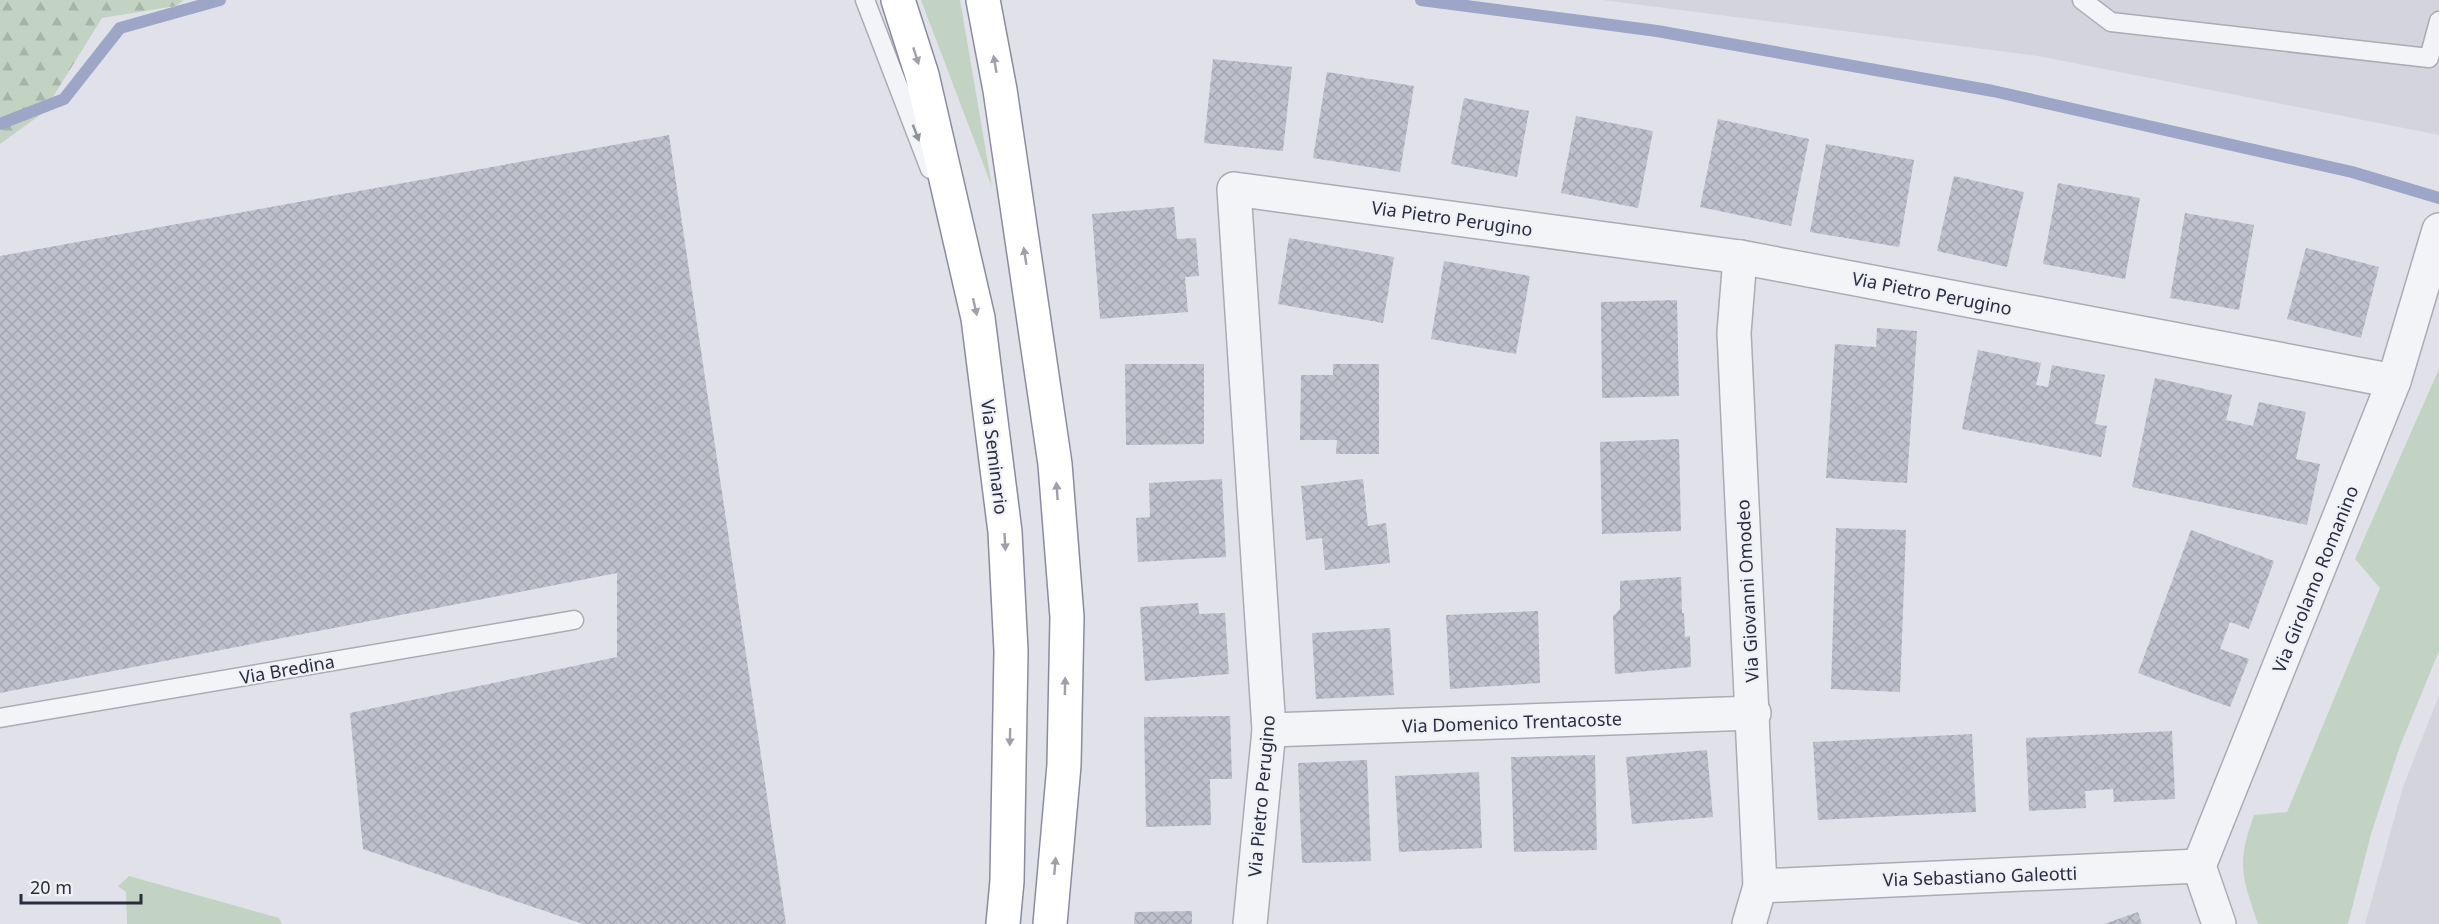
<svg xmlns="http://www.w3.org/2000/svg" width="2439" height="924" viewBox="0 0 2439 924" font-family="'Noto Sans',sans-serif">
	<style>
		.built { fill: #d3d4de }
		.grass { fill: #c2d3c3 }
		.forest { fill: url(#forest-firs) }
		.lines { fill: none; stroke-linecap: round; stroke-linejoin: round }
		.stream { stroke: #9da6c7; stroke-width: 12 }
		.building { fill: url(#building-cross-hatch) }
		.service-casing { stroke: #aaabb6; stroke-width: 21 }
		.minor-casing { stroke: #aaabb6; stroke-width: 36 }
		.trunk-casing { stroke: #898c9f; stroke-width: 36 }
		.service { stroke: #f3f4f7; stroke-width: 18 }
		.minor { stroke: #f3f4f7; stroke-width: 33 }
		.trunk { stroke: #fff; stroke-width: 33 }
		.oneway { fill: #9fa0a9 }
		.oneway2 { fill: #8e909c }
		.labels { text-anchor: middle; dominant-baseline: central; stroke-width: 4.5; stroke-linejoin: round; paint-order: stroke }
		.street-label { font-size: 18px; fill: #2a2c40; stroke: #f0f1f6 }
	</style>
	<defs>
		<pattern id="forest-firs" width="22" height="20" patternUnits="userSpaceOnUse" patternTransform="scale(1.5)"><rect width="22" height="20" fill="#c2d3c3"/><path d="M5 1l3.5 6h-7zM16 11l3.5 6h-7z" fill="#a7b5a9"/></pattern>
		<pattern id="building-cross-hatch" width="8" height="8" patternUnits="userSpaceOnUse" patternTransform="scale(1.5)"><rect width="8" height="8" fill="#bec0cc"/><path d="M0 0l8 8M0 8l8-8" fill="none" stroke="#a3a5b0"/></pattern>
	</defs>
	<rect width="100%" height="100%" fill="#e1e2e9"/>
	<g class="built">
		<polygon points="1602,0 2439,0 2439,135 2038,56"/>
		<polygon points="2439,695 2439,924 2365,924 2403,787"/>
	</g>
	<g class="grass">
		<polygon points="921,0 960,0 992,187"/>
		<path d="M 2439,369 L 2439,651 L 2400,746 L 2371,834 L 2348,924 L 2258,924 C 2242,876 2236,865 2254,815 L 2287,812 L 2380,588 L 2355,559 Z"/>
		<polygon points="129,876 279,918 282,924 127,924 126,892 118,886"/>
	</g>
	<polygon class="forest" points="0,0 184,0 176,6 102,18 43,113 0,144"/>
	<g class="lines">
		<g class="stream">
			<polyline points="1421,0 1657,31 1993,91 2352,172 2439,198"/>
			<polyline points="0,124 64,99 120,28 220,0"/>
		</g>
	</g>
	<g class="building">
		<polygon points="1213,59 1292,67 1283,151 1204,143"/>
		<polygon points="1327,72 1414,86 1400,172 1313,158"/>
		<polygon points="1464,98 1529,111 1517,177 1451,164"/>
		<polygon points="1576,116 1653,131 1638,208 1561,193"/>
		<polygon points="1718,119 1809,139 1791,226 1700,207"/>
		<polygon points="669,135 786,924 583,924 363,849 350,713 617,657 617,573 0,693 0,256"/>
		<polygon points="1826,144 1914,160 1899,247 1810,232"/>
		<polygon points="1954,176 2024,192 2007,267 1937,251"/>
		<polygon points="2058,183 2140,198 2125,279 2043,264"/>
		<polygon points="1174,207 1177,239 1196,238 1199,276 1185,277 1188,312 1100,319 1092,214"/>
		<polygon points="2185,213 2254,225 2239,310 2170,298"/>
		<polygon points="1289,238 1394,257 1383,323 1278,304"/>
		<polygon points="2306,248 2379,267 2361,338 2287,319"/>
		<polygon points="1444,261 1530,276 1516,354 1431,339"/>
		<polygon points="1677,300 1679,396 1602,398 1601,302"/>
		<polygon points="1877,328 1917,331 1907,483 1826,478 1835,344 1876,347"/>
		<polygon points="1978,350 2041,363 2036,385 2048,387 2052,365 2105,375 2095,424 2107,426 2101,457 1962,429"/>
		<polygon points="1125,364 1204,364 1204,444 1126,445"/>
		<polygon points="1333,364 1379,364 1379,454 1336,454 1337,440 1300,440 1301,375 1333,375"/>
		<polygon points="2155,378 2232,395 2226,420 2253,426 2259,402 2306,412 2296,459 2320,464 2307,525 2132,487"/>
		<polygon points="1679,439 1681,531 1602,534 1600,442"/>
		<polygon points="1222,479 1226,557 1138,562 1136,518 1150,517 1149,483"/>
		<polygon points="1363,479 1368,526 1386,523 1390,563 1325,570 1322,538 1306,540 1301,486"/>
		<polygon points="1836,528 1906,530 1900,692 1831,689"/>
		<polygon points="2191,530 2274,561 2249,629 2230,622 2220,649 2249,659 2230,707 2138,673"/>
		<polygon points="1681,577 1682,613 1684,613 1685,637 1690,636 1691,667 1615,674 1613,616 1620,609 1620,581"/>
		<polygon points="1198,603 1199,614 1225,613 1229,674 1145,681 1140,607"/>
		<polygon points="1538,611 1540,683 1450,689 1446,615"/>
		<polygon points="1390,628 1394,695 1316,699 1312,633"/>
		<polygon points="1230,716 1232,779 1210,779 1211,825 1146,827 1144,717"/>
		<polygon points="2172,731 2175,799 2114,802 2113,789 2085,791 2086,808 2029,811 2026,738"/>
		<polygon points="1972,734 1976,812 1818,820 1813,742"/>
		<polygon points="1707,750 1713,817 1632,824 1626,757"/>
		<polygon points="1595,755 1597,850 1514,852 1511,757"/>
		<polygon points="1367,760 1371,861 1302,863 1298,763"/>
		<polygon points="1479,772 1482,848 1399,852 1395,776"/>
		<polygon points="1192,911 1192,924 1134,924 1135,912"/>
		<polygon points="2138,912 2142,924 2104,924"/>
	</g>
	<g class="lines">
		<defs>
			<g id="service">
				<polyline points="865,0 930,169"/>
				<polyline points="2082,0 2111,22 2429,58 2439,21"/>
				<polyline points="0,718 574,620"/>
			</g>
			<g id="minor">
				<polyline points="1740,257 1734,333 1760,886 1749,924"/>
				<polyline points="1269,730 1754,713"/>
				<polyline points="1760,886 2199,866"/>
				<polyline points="1250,924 1269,730 1234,189 1740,257 2394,381"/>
				<polyline points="2219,924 2199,866 2394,381 2439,230"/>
			</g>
			<g id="trunk">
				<polyline points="898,0 922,75 978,318 1005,532 1011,651 1007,881 1003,924"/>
				<polyline points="983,0 1000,90 1055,464 1067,617 1064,765 1050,924"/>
			</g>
		</defs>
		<use href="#service" class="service-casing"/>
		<use href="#minor" class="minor-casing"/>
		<use href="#trunk" class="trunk-casing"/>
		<use href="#service" class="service"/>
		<use href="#minor" class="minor"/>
		<use href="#trunk" class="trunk"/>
	</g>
	<defs><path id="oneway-solid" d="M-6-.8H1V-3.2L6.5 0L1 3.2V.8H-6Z" transform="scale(1.5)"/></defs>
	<g class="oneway">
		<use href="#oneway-solid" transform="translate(916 56) rotate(72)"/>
		<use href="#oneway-solid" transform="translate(995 64) rotate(-100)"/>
		<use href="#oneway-solid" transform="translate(1025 256) rotate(-99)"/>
		<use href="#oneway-solid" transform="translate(975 307) rotate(77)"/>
		<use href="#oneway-solid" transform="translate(1057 491) rotate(-94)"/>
		<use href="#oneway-solid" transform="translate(1005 542) rotate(87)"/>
		<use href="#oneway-solid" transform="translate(1065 686) rotate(-89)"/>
		<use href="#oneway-solid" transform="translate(1010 737) rotate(91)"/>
		<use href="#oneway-solid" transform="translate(1055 866) rotate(-85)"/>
	</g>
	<use class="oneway2" href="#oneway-solid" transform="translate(916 133) rotate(69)"/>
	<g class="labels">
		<g class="street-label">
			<text transform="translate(1452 218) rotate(8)">Via Pietro Perugino</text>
			<text transform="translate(1932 293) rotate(11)">Via Pietro Perugino</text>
			<text transform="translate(995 457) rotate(83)">Via Seminario</text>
			<text transform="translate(2315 579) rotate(-68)">Via Girolamo Romanino</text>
			<text transform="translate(1747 591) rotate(-93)">Via Giovanni Omodeo</text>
			<text transform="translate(287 669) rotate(-10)">Via Bredina</text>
			<text transform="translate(1512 722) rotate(-2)">Via Domenico Trentacoste</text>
			<text transform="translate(1261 796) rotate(-85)">Via Pietro Perugino</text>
			<text transform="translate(1980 876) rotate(-2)">Via Sebastiano Galeotti</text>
		</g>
	</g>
	<path d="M21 894v9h120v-9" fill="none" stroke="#2a2c40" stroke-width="3"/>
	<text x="30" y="894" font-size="18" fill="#2a2c40" stroke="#f0f1f6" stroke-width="4.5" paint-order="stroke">20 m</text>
</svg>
